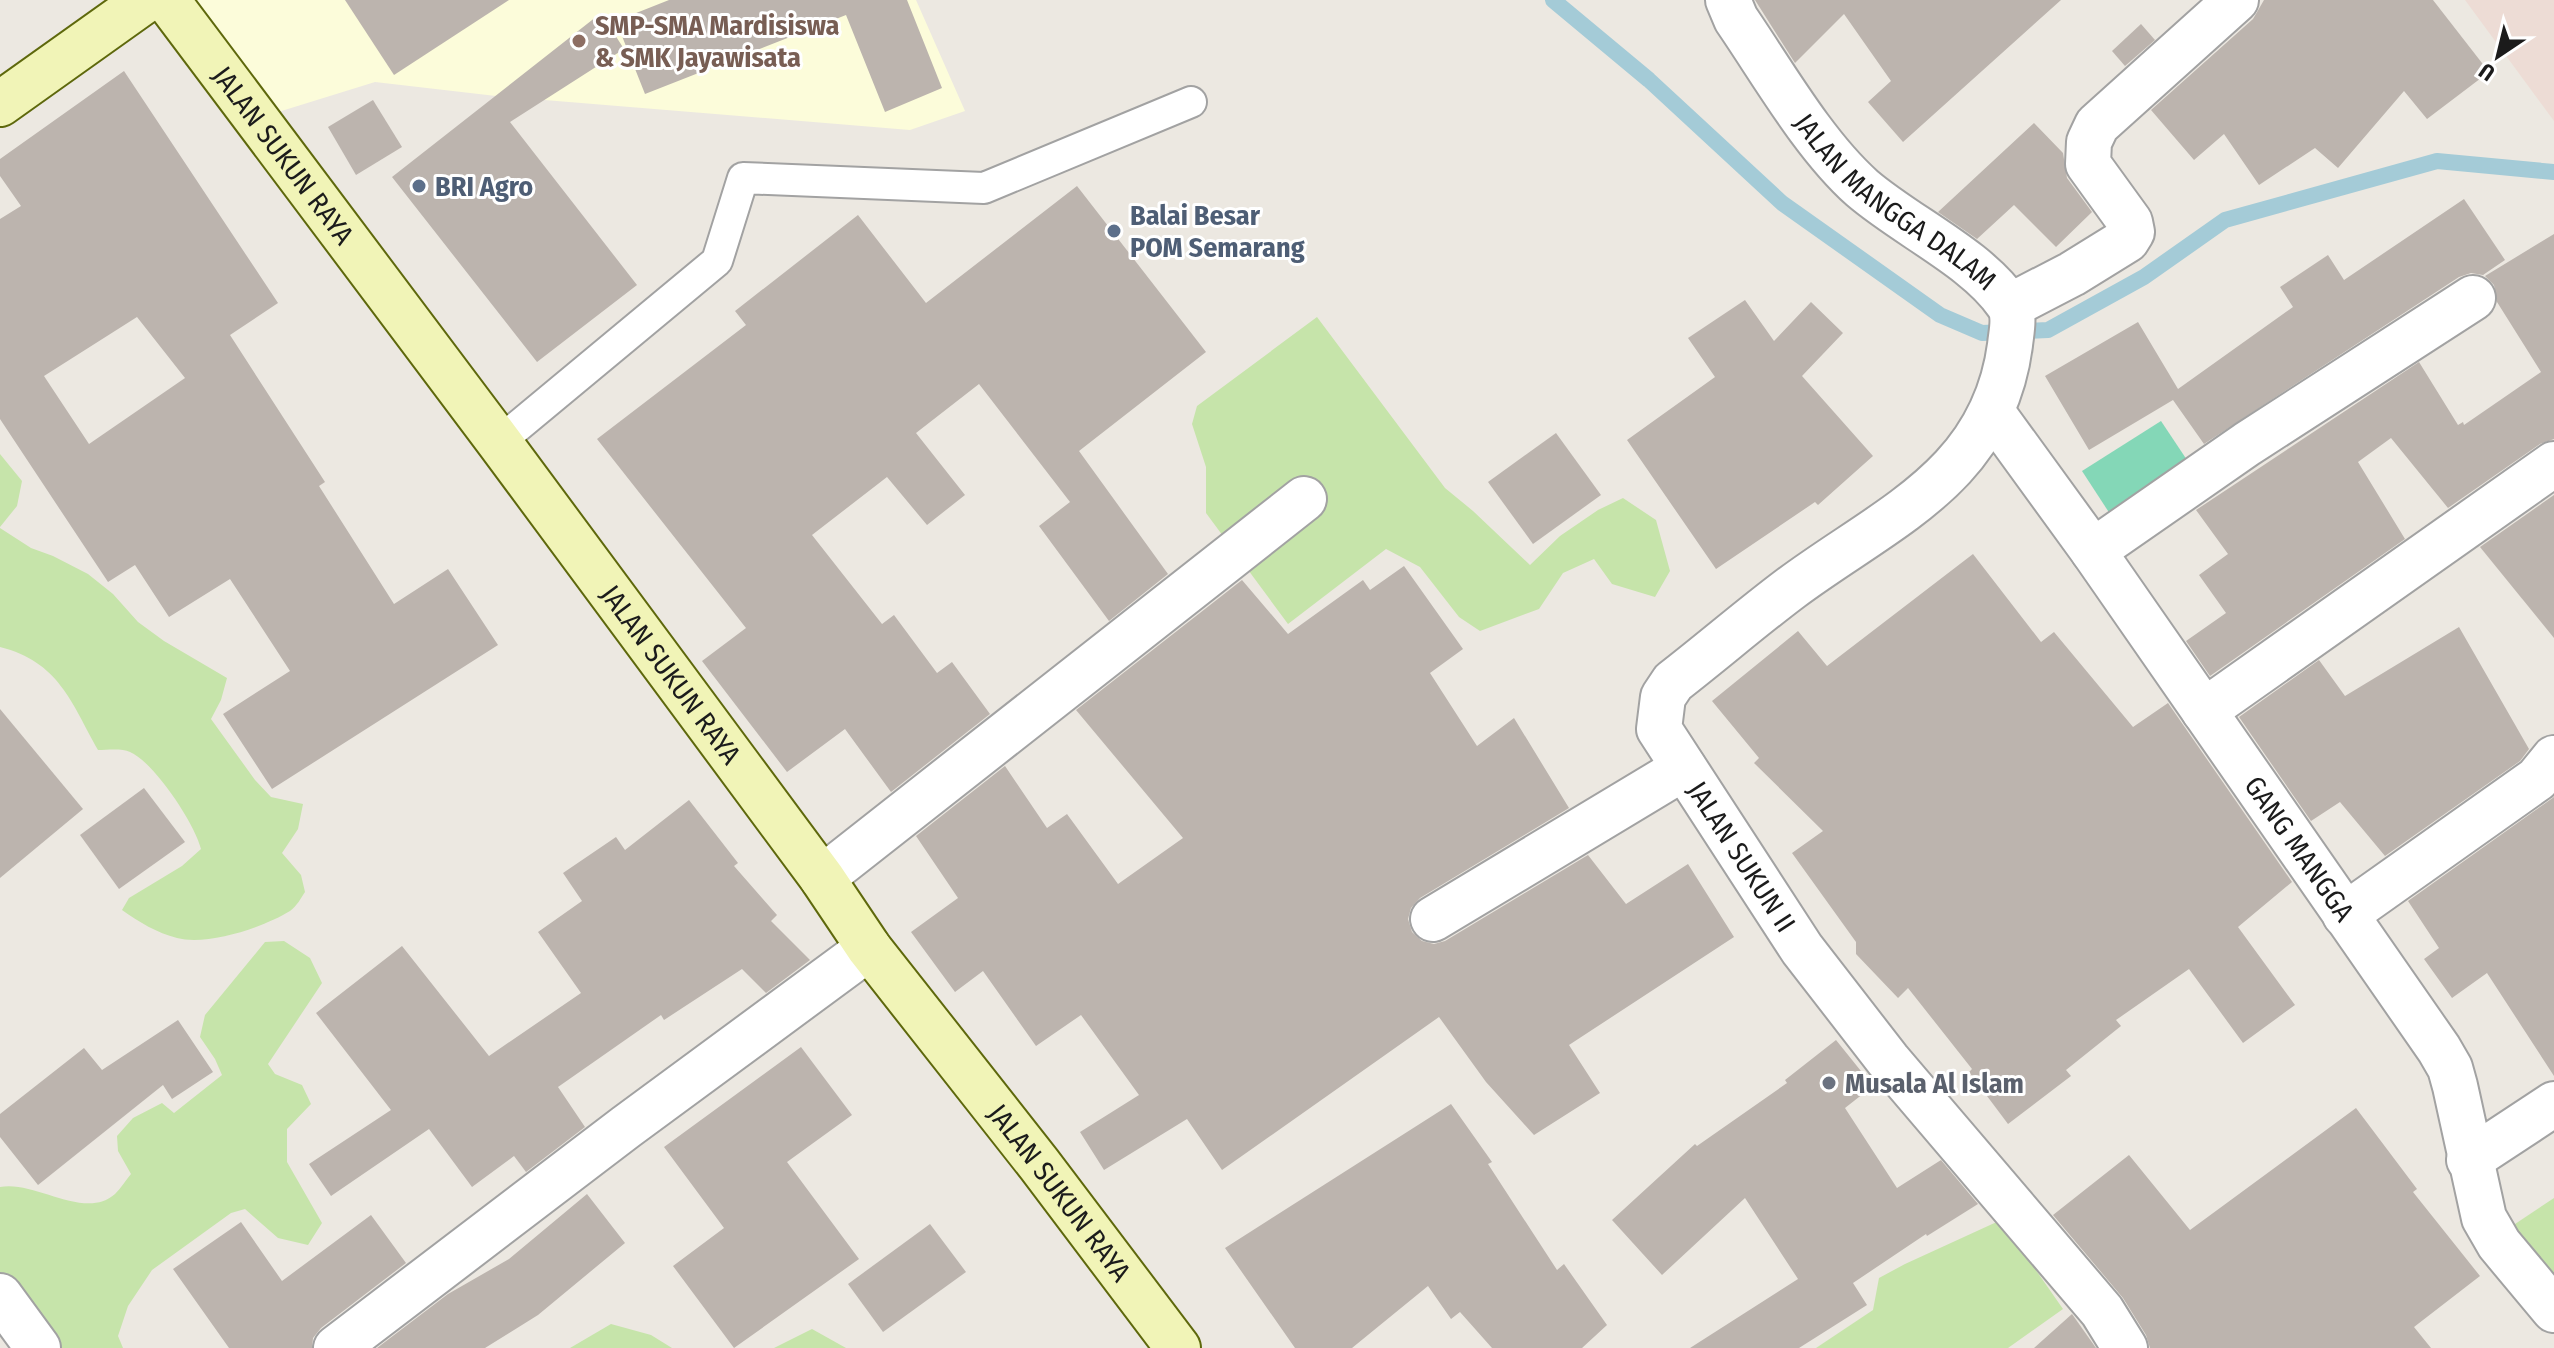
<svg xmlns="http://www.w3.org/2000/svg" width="2554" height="1348" viewBox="0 0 2554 1348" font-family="'Fira Sans Condensed',sans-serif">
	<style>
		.education { fill: #fcfcda }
		.military { fill: #eddcd5 }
		.grass { fill: #c6e4aa }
		.pitch { fill: #84d7b7 }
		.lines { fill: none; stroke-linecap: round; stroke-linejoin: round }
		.stream { stroke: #a4cbd7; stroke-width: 16 }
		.building { fill: #bcb4ae; fill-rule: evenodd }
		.lane-casing { stroke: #a2a2a2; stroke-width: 34 }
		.street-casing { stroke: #a2a2a2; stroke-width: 48 }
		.secondary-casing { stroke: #5e680c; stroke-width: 48 }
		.lane { stroke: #fff; stroke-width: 30 }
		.street { stroke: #fff; stroke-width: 44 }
		.secondary { stroke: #f1f4b7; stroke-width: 44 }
		.education-dot { fill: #8d6e63; stroke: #fff; stroke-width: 3 }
		.service-dot { fill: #5c6f8a; stroke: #fff; stroke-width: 3 }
		.worship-dot { fill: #6b7280; stroke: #fff; stroke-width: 3 }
		.labels { text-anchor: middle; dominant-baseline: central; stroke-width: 6; stroke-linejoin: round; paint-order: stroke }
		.education-label { font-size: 28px; font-weight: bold; fill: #785e54; stroke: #fff; text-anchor: start }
		.street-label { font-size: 28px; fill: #1b1b1b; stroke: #fff }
		.service-label { font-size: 28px; font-weight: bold; fill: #4e5e75; stroke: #fff; text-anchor: start }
		.worship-label { font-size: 28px; font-weight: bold; fill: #5b616d; stroke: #fff; text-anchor: start }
	</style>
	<rect width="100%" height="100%" fill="#ece8e1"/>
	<polygon class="education" points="195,0 916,0 965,111 910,130 496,96 375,82 275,113"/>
	<polygon class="military" points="2465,0 2554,0 2554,121"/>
	<g class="grass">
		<polygon points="1317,317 1445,488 1473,511 1530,565 1560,536 1598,510 1623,498 1656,520 1670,571 1655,597 1612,584 1594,559 1563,573 1539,609 1480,631 1459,617 1420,567 1386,549 1288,624 1206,513 1206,467 1192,424 1197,406"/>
		<polygon points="0,454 22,481 17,506 0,527"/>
		<path d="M 0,528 L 31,548 L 53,556 L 88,574 L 113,594 L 138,622 L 164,641 L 227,678 L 221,700 L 211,719 L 255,780 L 271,797 L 303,804 L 298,829 L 282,853 L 301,875 L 305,892 C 301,898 297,906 290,911 C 264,927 208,946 177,938 C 157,933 139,922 122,910 L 129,898 L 182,866 L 201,849 C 195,824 154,762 130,752 C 122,748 107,750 98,750 C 71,702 59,662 0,647 Z"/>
		<path d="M 284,941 L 310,958 L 322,983 L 268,1064 L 275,1074 L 302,1085 L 311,1104 L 287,1129 L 287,1162 L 322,1223 L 308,1245 L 278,1238 L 245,1209 L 231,1213 L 152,1270 L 128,1306 L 118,1336 L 123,1348 L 45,1348 L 0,1289 L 0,1187 C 35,1180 85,1221 115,1194 C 121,1188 126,1180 131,1174 L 118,1151 L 117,1136 L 133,1118 L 162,1103 L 174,1113 L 222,1075 L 215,1059 L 200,1037 L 205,1015 L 265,942 Z"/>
		<polygon points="2554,1198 2554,1297 2506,1230"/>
		<polygon points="2001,1220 2063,1309 2008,1348 1816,1348 1873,1310 1879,1278 1905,1264"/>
		<polygon points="611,1324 651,1335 672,1348 570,1348"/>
		<polygon points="812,1329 846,1348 774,1348"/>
	</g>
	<polygon class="pitch" points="2161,421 2191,466 2112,517 2082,471"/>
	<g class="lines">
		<polyline class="stream" points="1553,0 1649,80 1782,203 1940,315 1982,333 2048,330 2144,277 2225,220 2437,161 2554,172"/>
	</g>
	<g class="building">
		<polygon points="345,0 509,0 394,75"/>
		<polygon points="669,0 907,0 942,88 885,112 846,15 645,94 616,21"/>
		<polygon points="1755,0 2061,0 1903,142 1868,102 1891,81 1844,14 1795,63"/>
		<polygon points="2264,0 2433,0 2489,72 2427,119 2404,91 2338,168 2315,148 2259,185 2224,134 2194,160 2151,110 2253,19"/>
		<polygon points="601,13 624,49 510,122 637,285 537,362 392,177"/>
		<polygon points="2141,24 2155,40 2125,66 2112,51"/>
		<path d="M 124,71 L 278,303 L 230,335 L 325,482 L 319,486 L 394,604 L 448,569 L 498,645 L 272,789 L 223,714 L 290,671 L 230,579 L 169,617 L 135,565 L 108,582 L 0,419 L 0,219 L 21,206 L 0,176 L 0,159 ZM 137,317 L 185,378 L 89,444 L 44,376 Z"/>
		<polygon points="373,100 402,147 356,175 328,127"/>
		<polygon points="2034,123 2063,153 2067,178 2092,212 2056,247 2014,205 1977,239 1938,212"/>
		<polygon points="1077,186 1206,352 1079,451 1168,574 1109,621 1039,526 1070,502 979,384 916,433 965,495 927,525 887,477 812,535 882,624 894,615 937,673 952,662 990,714 891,792 845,729 787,772 702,661 746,628 597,439 746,325 735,311 858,215 926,303"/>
		<polygon points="2464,199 2505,260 2483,275 2471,273 2459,277 2204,444 2173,400 2089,450 2045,376 2138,322 2178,389 2293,307 2280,287 2328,255 2344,280"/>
		<polygon points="2554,234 2554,439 2540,444 2448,508 2391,438 2358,462 2405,539 2210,676 2186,641 2226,613 2199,575 2228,554 2196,510 2419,362 2458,425 2463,422 2464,425 2541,372 2497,302 2494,285 2485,276"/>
		<polygon points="1745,300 1774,341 1811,302 1843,333 1802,376 1873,456 1818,505 1815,502 1716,569 1627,440 1715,377 1688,338"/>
		<polygon points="1556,433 1601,495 1533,544 1488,482"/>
		<polygon points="2554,495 2554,638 2480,547"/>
		<polygon points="1973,554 2041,642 2054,632 2133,727 2168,703 2292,882 2238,927 2295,1005 2243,1043 2189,969 2116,1020 2121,1026 2066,1070 2071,1076 2008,1124 1969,1072 1972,1069 1908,988 1898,998 1856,954 1856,942 1792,853 1823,831 1754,763 1759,758 1712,701 1798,631 1827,666"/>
		<polygon points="1404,566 1463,649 1430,673 1477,746 1514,718 1569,808 1420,898 1411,908 1408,919 1412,932 1422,941 1434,944 1445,941 1588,855 1626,904 1688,864 1734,937 1569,1045 1600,1093 1534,1135 1486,1082 1439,1017 1222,1170 1187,1119 1104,1170 1080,1132 1139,1095 1081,1015 1036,1046 983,971 955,992 911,932 958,898 916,836 1005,766 1047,828 1067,814 1118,884 1183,838 1076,710 1242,580 1288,634 1363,580 1370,590"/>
		<polygon points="2459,627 2529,749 2520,761 2385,856 2340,802 2311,821 2239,717 2319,660 2345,696"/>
		<polygon points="0,709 83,809 0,878"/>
		<polygon points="144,788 185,842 119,889 80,835"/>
		<polygon points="2554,797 2554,1076 2487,973 2452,998 2424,959 2439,948 2408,901"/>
		<polygon points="689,800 738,863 734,866 777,915 771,921 810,960 766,993 742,969 664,1020 661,1015 558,1087 585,1127 526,1172 514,1156 472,1187 429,1129 331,1196 309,1164 391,1110 316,1013 402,946 489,1056 581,993 538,932 582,901 563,873 616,837 625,850"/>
		<polygon points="178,1020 213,1072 172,1099 163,1085 38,1185 0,1137 0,1114 84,1048 102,1070"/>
		<polygon points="1836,1040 1873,1086 1845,1108 1897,1188 1941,1160 1978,1204 1927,1236 1926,1234 1853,1283 1867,1305 1799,1348 1690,1348 1798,1279 1745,1198 1662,1275 1612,1220 1695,1144 1697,1146 1787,1083 1785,1080"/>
		<polygon points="801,1047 852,1115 787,1162 859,1259 734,1348 673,1266 724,1228 664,1147"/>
		<polygon points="1451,1104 1492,1162 1488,1164 1557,1270 1564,1264 1607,1325 1582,1348 1492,1348 1460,1312 1451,1319 1428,1286 1352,1348 1295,1348 1225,1248"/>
		<polygon points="2356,1108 2417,1189 2413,1192 2480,1276 2414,1327 2431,1348 2150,1348 2146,1335 2123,1298 2053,1215 2129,1155 2190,1230"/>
		<polygon points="587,1194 625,1243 538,1315 485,1348 377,1348 448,1294 509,1259"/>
		<polygon points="371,1215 406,1263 321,1328 313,1338 312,1348 229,1348 173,1269 241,1222 282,1281"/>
		<polygon points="930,1224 966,1272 883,1332 848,1284"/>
		<polygon points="2072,1314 2096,1348 2034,1348"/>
	</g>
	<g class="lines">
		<defs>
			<polyline id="lane" points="499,442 717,261 743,178 984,188 1191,102"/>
			<g id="street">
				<path id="s1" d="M 1728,0 L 1736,19 C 1773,73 1813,144 1862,188 C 1906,226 1977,258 2008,304 C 2016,316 2011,333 2010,345 C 1993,477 1885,518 1791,588 C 1751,618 1713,651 1673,682 L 1663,697 L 1659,729 L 1802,949 L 1888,1060 L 2102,1311 L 2125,1348"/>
				<polyline points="2010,306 2072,274 2127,240 2132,232 2130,222 2088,164 2089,142 2097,125 2236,0"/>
				<path id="s2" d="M 1992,412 L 2093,551 L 2439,1049 L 2450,1068 L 2455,1086 L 2484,1218 L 2499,1244 L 2554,1310"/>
				<polyline points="2093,551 2247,444 2473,298"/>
				<polyline points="2204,711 2554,464"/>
				<polyline points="822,878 1304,499"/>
				<polyline points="2345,915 2537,779 2554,758"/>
				<polyline points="1433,919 1684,768"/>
				<polyline points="2469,1160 2554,1104"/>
				<polyline points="0,1296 38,1348"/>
				<polyline points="336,1348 626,1127 869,948"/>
			</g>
			<g id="secondary">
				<path id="s3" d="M 167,0 L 499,442 L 822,878 L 869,948 L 1039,1164 L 1178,1348"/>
				<polyline points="0,104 146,0"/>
			</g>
		</defs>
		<use href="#lane" class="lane-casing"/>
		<use href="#street" class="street-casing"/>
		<use href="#secondary" class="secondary-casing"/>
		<use href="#lane" class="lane"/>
		<use href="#street" class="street"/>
		<use href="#secondary" class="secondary"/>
	</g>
	<circle class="education-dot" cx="579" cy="41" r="8"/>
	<g class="service-dot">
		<circle cx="419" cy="186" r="8"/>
		<circle cx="1114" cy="231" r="8"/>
	</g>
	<circle class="worship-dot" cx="1829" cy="1083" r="8"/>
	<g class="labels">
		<g class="education-label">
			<text x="595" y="25">SMP-SMA Mardisiswa<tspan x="595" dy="32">&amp; SMK Jayawisata</tspan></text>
		</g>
		<g class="street-label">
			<text stroke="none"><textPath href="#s3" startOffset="194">JALAN SUKUN RAYA</textPath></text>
			<text stroke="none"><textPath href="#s1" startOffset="266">JALAN MANGGA DALAM</textPath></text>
			<text stroke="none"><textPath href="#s3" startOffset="842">JALAN SUKUN RAYA</textPath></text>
			<text stroke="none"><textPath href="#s2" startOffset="534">GANG MANGGA</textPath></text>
			<text stroke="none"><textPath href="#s1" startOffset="1154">JALAN SUKUN II</textPath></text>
			<text stroke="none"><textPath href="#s3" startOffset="1490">JALAN SUKUN RAYA</textPath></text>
		</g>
		<g class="service-label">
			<text x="435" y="186">BRI Agro</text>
			<text x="1130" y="215">Balai Besar<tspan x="1130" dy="32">POM Semarang</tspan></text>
		</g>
		<g class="worship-label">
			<text x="1845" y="1083">Musala Al Islam</text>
		</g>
	</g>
	<g transform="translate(2498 56) rotate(215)" stroke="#ffffff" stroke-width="6" paint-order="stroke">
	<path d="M0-6L14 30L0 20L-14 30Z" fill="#1b1b1b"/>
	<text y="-12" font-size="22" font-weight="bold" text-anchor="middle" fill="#1b1b1b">U</text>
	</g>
</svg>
